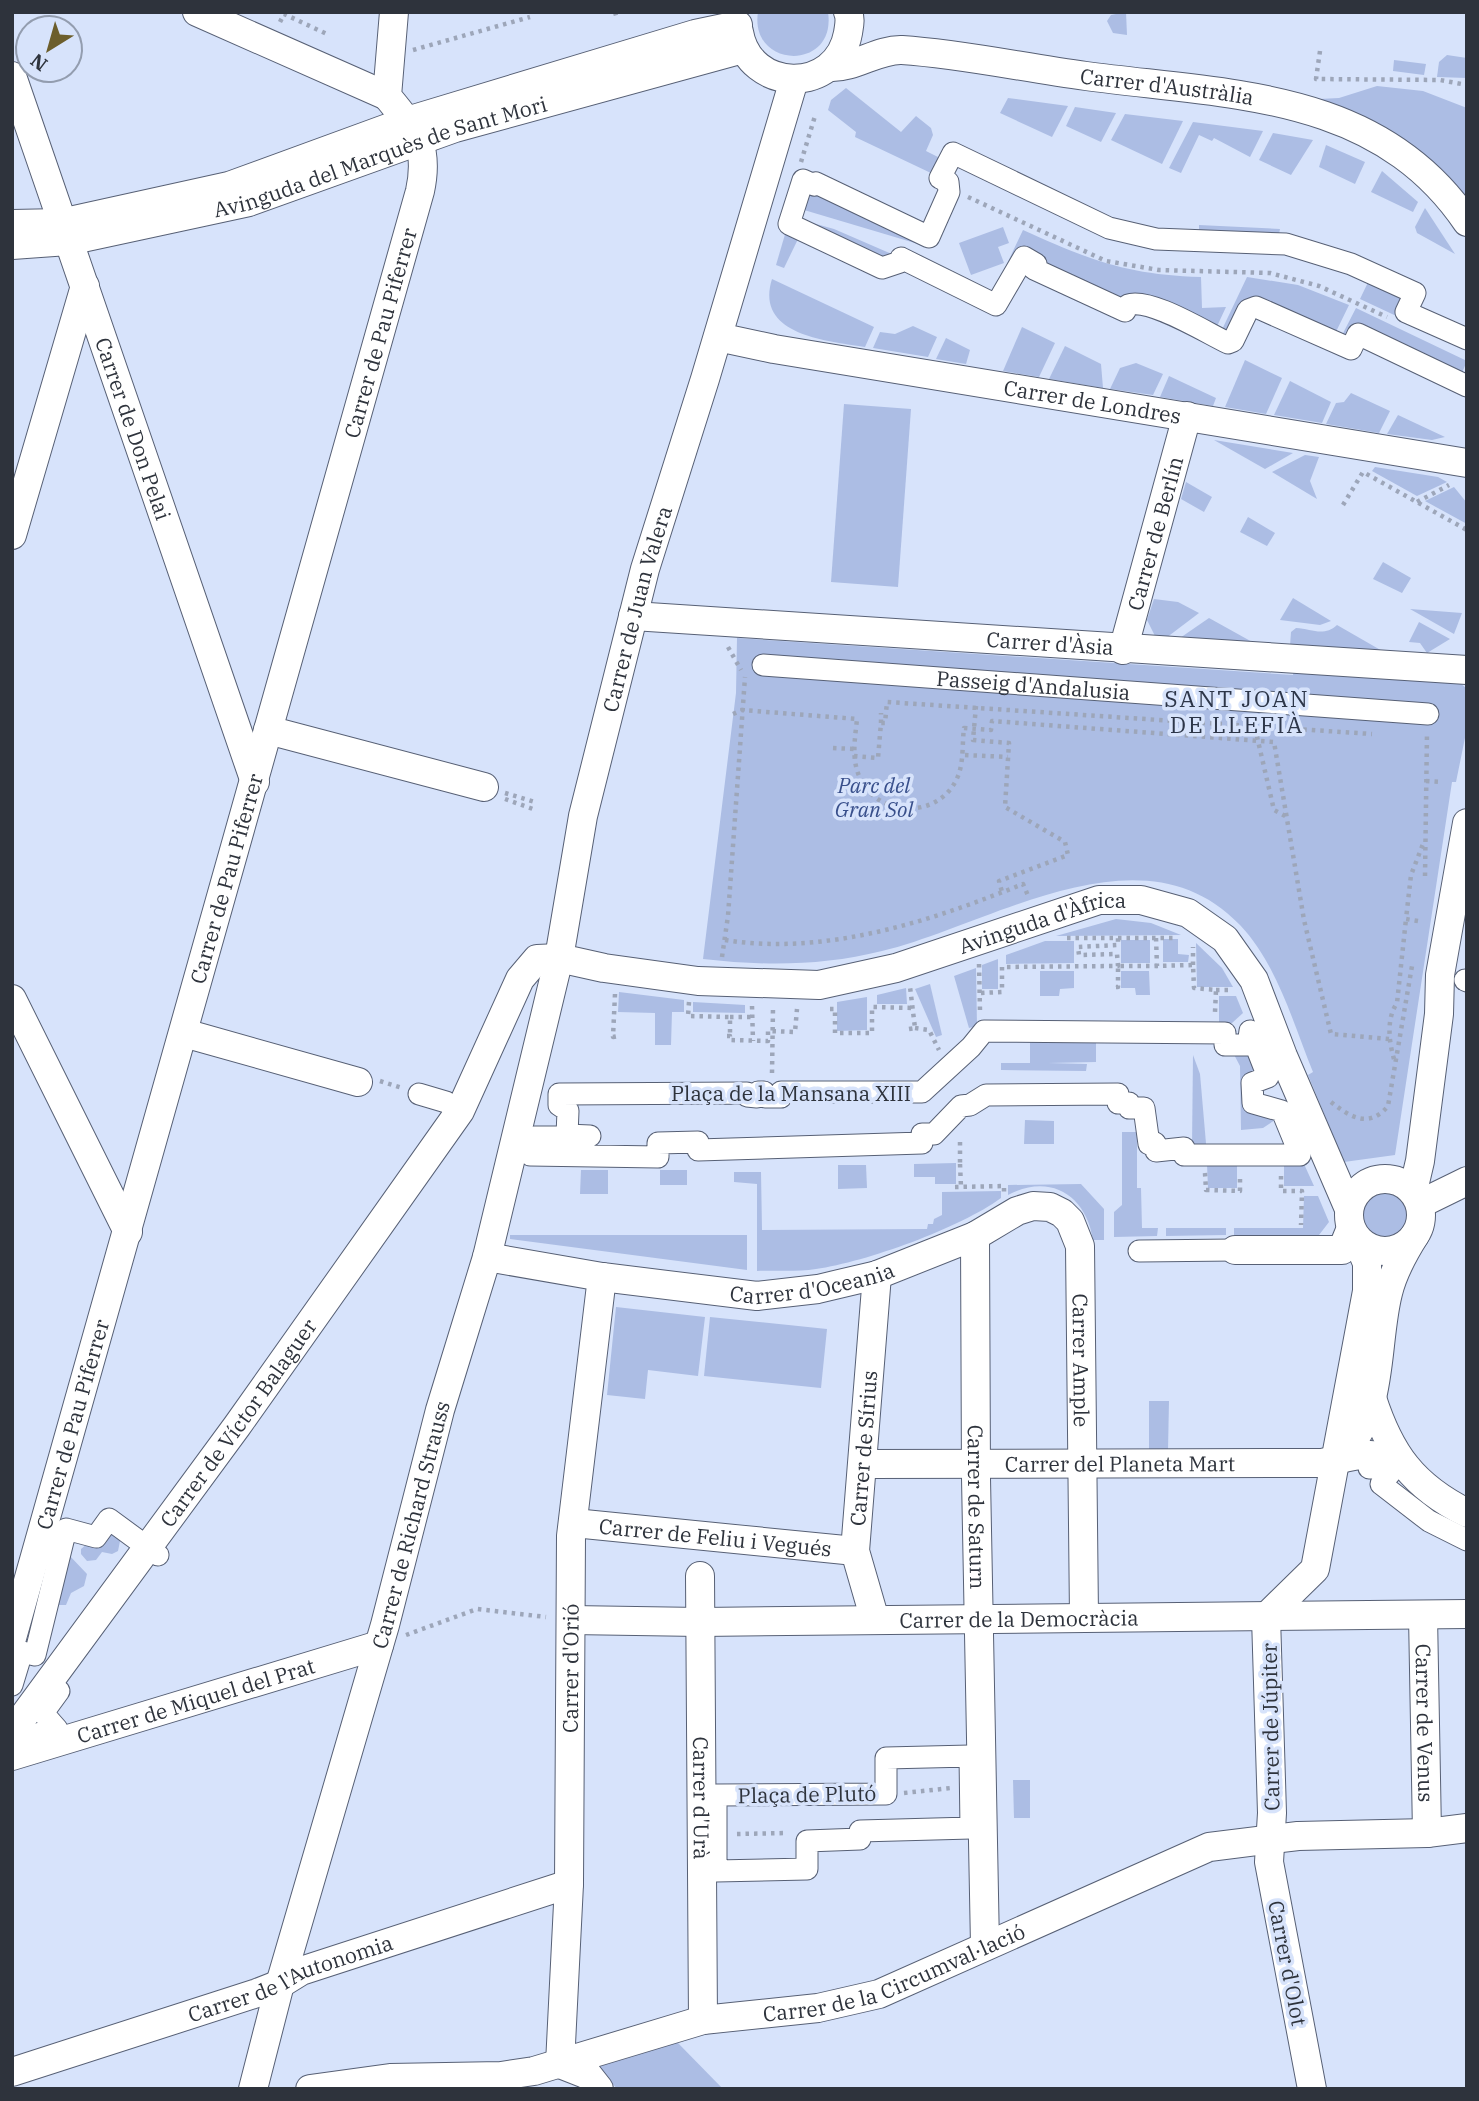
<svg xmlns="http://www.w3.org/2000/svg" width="1479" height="2101" viewBox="0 0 1479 2101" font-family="'IBM Plex Serif',serif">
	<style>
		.green { fill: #acbde4 }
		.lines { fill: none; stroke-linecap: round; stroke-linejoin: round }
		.pedestrian-casing { stroke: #576075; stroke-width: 23 }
		.minor-casing { stroke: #576075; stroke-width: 30 }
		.path { stroke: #9da6b9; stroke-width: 4.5; stroke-dasharray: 3.5 5; stroke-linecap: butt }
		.pedestrian { stroke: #fff; stroke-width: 21 }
		.minor { stroke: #fff; stroke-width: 28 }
		.labels { text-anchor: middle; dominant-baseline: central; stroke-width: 7; stroke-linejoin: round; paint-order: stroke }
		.street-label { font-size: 21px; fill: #2e333c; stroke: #d7e3fb }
		.park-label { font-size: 21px; font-style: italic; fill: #384f8b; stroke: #d7e3fb }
		.neighbourhood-label { font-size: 23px; letter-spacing: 2px; fill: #2d3649; stroke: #d7e3fb }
	</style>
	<rect width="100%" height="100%" fill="#d7e3fb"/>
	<g class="green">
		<path d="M 758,12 L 828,12 C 837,72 749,69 758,12 Z"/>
		<polygon points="1126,12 1127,35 1113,33 1107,21 1111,15"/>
		<polygon points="1447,55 1467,58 1467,78 1437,77 1439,62"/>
		<polygon points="1394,60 1426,64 1424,75 1393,71"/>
		<polygon points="1377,86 1423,91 1467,108 1467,210 1318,105 1319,99 1339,98"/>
		<polygon points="846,88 901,132 916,116 931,128 933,135 926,151 940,158 933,174 855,137 856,132 828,110 831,100"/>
		<polygon points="1008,98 1068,106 1052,137 1000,113"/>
		<polygon points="1075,107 1116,113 1101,142 1066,126"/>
		<polygon points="1125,114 1183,121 1162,164 1111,140"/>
		<polygon points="1193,122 1263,131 1250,157 1214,138 1212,141 1199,135 1181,173 1169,168"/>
		<polygon points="1273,133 1313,140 1291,175 1259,160"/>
		<polygon points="1326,145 1365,162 1355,184 1319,167"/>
		<polygon points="1382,171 1418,202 1413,212 1371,192"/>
		<polygon points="803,180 925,246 794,207"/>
		<polygon points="1425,208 1455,254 1417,233 1415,227"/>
		<polygon points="791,217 834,229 901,258 882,268"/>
		<polygon points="1199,225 1280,229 1277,244 1199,239"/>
		<polygon points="1003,227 1009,243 998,247 1004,263 971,275 959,243"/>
		<path d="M 1023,230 C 1089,260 1128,275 1201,277 L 1202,308 L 1226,307 L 1213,335 L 1141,305 L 1034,269 L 995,289 Z"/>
		<polygon points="786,231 799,237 784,268 776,265"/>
		<polygon points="1372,274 1415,293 1407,312 1467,339 1467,349 1360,299"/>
		<polygon points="1247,277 1298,285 1349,305 1332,340 1256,307 1233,341 1218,338"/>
		<path d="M 772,279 L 874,327 L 865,347 C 829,341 754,336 772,279 Z"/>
		<polygon points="1356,308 1467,361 1458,382 1359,334 1338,343"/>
		<polygon points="913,326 937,337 928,357 873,348 880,332 895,334"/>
		<polygon points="1022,327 1055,343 1039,377 1003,371"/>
		<polygon points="946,338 970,350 966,364 936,359"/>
		<polygon points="1065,346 1101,364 1103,388 1049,379"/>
		<polygon points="1245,360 1282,378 1266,414 1225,407"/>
		<polygon points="1136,363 1163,374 1153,395 1110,389 1120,368"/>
		<polygon points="1169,376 1216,398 1213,406 1160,397"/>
		<polygon points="1290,381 1331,402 1322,423 1274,415"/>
		<polygon points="1351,393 1390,411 1379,433 1326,424 1336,403 1344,402"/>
		<polygon points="844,404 911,409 898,587 831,582"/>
		<polygon points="1398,415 1445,437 1432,440 1387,434"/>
		<polygon points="1214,440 1293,453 1265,469"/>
		<polygon points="1305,455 1319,457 1310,481 1317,499 1272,472"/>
		<polygon points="1375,467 1438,477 1447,482 1417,496 1372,471"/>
		<polygon points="1186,482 1212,497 1204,512 1181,499"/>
		<polygon points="1454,487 1467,503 1467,524 1425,501"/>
		<polygon points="1248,517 1275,533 1267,546 1240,532"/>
		<polygon points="1383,562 1411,578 1402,593 1373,579"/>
		<polygon points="1293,598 1331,621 1320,625 1280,620"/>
		<polygon points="1154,599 1178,602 1199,613 1166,638 1155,636 1147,620"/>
		<polygon points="1410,609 1462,613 1454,634"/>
		<polygon points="1209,618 1254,643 1180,638"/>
		<polygon points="1419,622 1450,639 1427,653 1420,643 1409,642"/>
		<path d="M 1337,625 L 1384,652 L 1290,646 L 1291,632 L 1296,628 C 1312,629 1324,637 1337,625 Z"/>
		<path d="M 737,638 L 1293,675 L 1294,669 L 1459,682 L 1467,689 L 1467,728 L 1456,782 L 1452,782 L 1395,1155 L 1344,1162 L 1308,1075 L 1313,1072 C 1293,1023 1277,964 1240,925 C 1142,822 991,925 882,951 C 822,966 764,966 703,959 L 736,693 Z"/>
		<polygon points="1116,919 1151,923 1181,935 1056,936"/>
		<polygon points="1163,939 1178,939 1178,954 1189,955 1188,962 1163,962"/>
		<rect x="1121" y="940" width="29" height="23"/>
		<polygon points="1045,941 1074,941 1074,963 1006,964 1006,955"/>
		<polygon points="1196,943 1222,968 1233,987 1197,987"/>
		<polygon points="998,959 998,989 982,989 982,965"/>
		<polygon points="976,968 977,1026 969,1028 954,976"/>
		<polygon points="1040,971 1074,971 1074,988 1060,989 1059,996 1040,996"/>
		<polygon points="1121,971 1149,971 1150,995 1136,995 1135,988 1121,988"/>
		<polygon points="930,984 942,1035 936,1037 915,989"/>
		<polygon points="906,988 907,1004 877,1004 877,995"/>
		<polygon points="619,992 684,1000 684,1012 672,1012 671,1045 655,1045 655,1013 618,1012"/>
		<polygon points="1219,996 1236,996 1243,1013 1232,1023 1219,1023"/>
		<polygon points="867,997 867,1030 837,1031 837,1002"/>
		<polygon points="693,1002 745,1005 745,1013 693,1012"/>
		<polygon points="1030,1035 1096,1035 1096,1062 1048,1063 1087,1064 1086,1071 1001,1070 1001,1063 1030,1063"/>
		<polygon points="1229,1045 1248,1045 1268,1077 1253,1103 1284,1114 1263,1128 1241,1130 1240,1066"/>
		<polygon points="1193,1055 1200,1074 1207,1155 1192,1147"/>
		<polygon points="1025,1120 1054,1121 1054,1144 1024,1144"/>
		<polygon points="1122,1132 1137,1132 1137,1188 1141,1188 1142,1228 1158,1228 1157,1236 1114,1237 1114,1212 1122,1205"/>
		<polygon points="956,1163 956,1184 935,1184 935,1177 914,1177 914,1164"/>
		<polygon points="1207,1164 1237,1164 1237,1188 1208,1188"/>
		<polygon points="1284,1164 1304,1164 1314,1186 1284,1186"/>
		<polygon points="838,1165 866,1165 867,1188 838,1189"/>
		<polygon points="581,1170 608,1170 608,1194 580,1194"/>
		<rect x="660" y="1170" width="27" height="15"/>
		<path d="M 734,1172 L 761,1172 L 762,1230 L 927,1229 L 928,1224 L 933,1224 L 934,1219 L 942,1215 L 942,1192 L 1001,1191 L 1001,1198 C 960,1228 866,1262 816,1269 C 797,1272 776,1270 757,1271 L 757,1184 L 734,1182 Z"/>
		<path d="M 1081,1184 L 1104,1209 L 1104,1240 L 1093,1240 C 1086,1194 1049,1173 1008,1195 L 1008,1185 Z"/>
		<circle cx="1385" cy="1215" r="25"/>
		<polygon points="1304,1196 1318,1196 1329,1222 1319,1235 1234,1235 1234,1228 1303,1228"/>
		<polygon points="1166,1228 1226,1228 1226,1235 1166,1236"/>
		<polygon points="510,1235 747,1235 747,1270 510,1239"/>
		<polygon points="616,1307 705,1317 698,1376 648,1370 645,1399 607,1395"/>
		<polygon points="710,1317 827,1329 821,1388 704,1376"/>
		<polygon points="1149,1401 1169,1401 1168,1450 1149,1450"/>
		<polygon points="103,1531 121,1536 118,1551 112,1554 102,1552 96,1560 87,1561 81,1554 81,1549"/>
		<polygon points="68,1554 87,1574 84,1586 71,1593 66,1605 54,1605"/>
		<polygon points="1013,1780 1030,1780 1030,1818 1014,1818"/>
		<polygon points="676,2041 723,2089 617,2089 598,2066"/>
	</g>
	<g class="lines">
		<defs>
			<g id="pedestrian">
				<path d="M 1467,339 L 1406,312 L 1415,293 L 1351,264 L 1286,244 L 1156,239 L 1109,228 L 953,153 L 940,178 L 948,182 L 949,192 L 929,237 L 816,183 L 814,185 L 803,180 L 789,224 L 882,268 L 900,262 L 901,258 L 996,305 L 1024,257 L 1036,264 L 1034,269 L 1125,311 L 1128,305 C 1149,297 1205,332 1228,343 L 1233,341 L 1248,310 L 1256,307 L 1351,349 L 1358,334 L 1467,386"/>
				<path id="s1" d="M 763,665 L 1428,714"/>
				<polyline points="1465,980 1467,981"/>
				<polygon points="984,1031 1225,1033 1225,1045 1248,1045 1250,1031 1268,1077 1252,1083 1253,1103 1282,1111 1300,1155 1184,1155 1184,1148 1156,1151 1155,1143 1149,1144 1144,1108 1129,1108 1129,1103 1118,1103 1118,1094 986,1095 970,1105 961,1106 934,1134 922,1134 922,1143 698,1150 698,1142 658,1143 658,1157 530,1155 534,1137 590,1136 567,1135 568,1111 559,1105 559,1094 747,1093 747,1096 757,1097 758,1092 764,1092 765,1097 781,1097 781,1092 922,1092 971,1047"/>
				<polyline points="419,1094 446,1102 460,1111"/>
				<polyline points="1139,1251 1235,1250"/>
				<polyline points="1369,1468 1386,1467 1392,1471 1381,1484 1429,1521 1467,1540"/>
				<polyline points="12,1685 22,1652 35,1655 66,1529 96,1537 109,1519 158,1555"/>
				<polyline points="29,1736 57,1729 43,1713 59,1691"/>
				<polygon points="970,1756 971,1828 860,1831 860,1839 807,1841 807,1869 716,1871 716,1795 886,1794 886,1758"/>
			</g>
			<g id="minor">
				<polyline points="197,12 387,96"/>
				<path d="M 739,32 C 749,93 837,95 848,33 C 849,26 851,19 848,12"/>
				<path id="s2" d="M 831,67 C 855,68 878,49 902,50 C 963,54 1025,68 1086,76 C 1228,95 1378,91 1467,222"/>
				<path id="s3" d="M 12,76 L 255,782"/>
				<polyline points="12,224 61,223 229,186 407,121 695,34 738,25"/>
				<path id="s4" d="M 12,245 L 68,241 L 249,202 L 455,128 L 743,49"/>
				<path id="s5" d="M 718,337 L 774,349 L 1467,463"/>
				<polyline points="12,535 85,286"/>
				<path id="s6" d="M 633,616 L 1467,670"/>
				<path id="s7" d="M 1123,650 L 1187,416"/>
				<polyline points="268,730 484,787"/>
				<polyline points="12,999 128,1232"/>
				<polyline points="184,1033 358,1082"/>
				<circle cx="1385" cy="1215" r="36"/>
				<polyline points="1413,1191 1420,1161 1439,1014 1440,975 1467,823"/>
				<polyline points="1420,1204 1467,1181"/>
				<path id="s8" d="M 975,1236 L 976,1478 L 985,1946"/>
				<polyline points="1235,1250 1342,1250 1351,1228"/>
				<path id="s9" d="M 487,1257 L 602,1277 L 757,1296 L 818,1289 L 877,1275 L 975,1236 L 1017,1211 L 1033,1206 L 1050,1207 L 1062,1213 L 1070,1221 L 1080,1246 L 1084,1617"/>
				<path d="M 1372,1398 C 1390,1454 1413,1486 1467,1513"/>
				<path d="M 1344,1451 C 1384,1412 1375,1344 1388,1293 C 1393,1272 1403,1254 1415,1235"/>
				<path id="s10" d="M 863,1464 L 1322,1463 C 1360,1455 1362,1450 1400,1462"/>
				<path id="s11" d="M 574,1523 L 855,1551"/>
				<path id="s12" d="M 700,1576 L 703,2020"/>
				<path id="s13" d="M 1423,1615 L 1427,1833"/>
				<path id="s14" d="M 571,1620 L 700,1622 L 1467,1614"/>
				<path id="s15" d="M 875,1620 L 855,1551 L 877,1275"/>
				<path id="s16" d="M 12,1638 L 420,191 C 430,144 414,130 387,96 L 394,12"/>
				<path id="s17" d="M 12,1732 L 237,1426 L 460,1111 L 520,979 L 537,959 L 559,958 L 604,968 L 698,981 L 819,985 L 896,968 L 1099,900 L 1141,900 L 1188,913 L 1225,939 L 1254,980 L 1283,1056 L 1349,1209"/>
				<path id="s18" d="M 12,1756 L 379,1645"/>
				<path id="s19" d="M 560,2064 L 569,1884 L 571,1536 L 602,1277"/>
				<polyline points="560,2064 588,2075 599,2089"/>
				<path id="s20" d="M 12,2072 L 257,1993 L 280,1984 L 301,1971 L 569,1884"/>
				<path id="s21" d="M 253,2089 L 280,1984 L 385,1625 L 440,1410 L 487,1257 L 559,958 L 583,816 L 645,569 L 705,379 L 794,80"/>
				<path id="s22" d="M 310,2089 L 390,2078 L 501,2076 L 534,2071 L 703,2020 L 818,2008 L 879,1994 L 1209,1847 L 1298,1836 L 1427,1833 L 1467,1828"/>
				<polyline points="1312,2089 1269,1862 1272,1813 1266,1617 1315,1569 1367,1291 1367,1263 1356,1237"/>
			</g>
		</defs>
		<use href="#pedestrian" class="pedestrian-casing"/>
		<use href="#minor" class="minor-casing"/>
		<g class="path">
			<polyline points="615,12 617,19"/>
			<polyline points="280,22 284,14 329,35"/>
			<polyline points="413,50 530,17"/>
			<polyline points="1320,51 1316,79 1440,80 1467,85"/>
			<polyline points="801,162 815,116"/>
			<polyline points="968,197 1106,261 1159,270 1270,273 1319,286 1387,317"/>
			<polyline points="1417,502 1449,485"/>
			<polyline points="1343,505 1363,472 1467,530"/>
			<polyline points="728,647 741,670"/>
			<polyline points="976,706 973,740 1009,743 1005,807 1065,842 1068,855 999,881 1002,892"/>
			<path d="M 733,714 L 742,710 L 857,719 C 855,739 851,759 860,778 C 879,819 941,819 958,776 C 964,761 962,743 964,728 L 991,730 L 992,721 L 1274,742 L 1304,920 L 1331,1034 L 1389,1039"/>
			<polyline points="881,723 881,713"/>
			<polyline points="1255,728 1274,810 1287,817"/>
			<polyline points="833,748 854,749"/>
			<polyline points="965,755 1008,757"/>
			<polyline points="854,756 878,758 881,723 885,723 887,702 1372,734"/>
			<polyline points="1426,781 1441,782"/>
			<polyline points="505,793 535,802"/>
			<polyline points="505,799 533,809"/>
			<polyline points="1425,876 1427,733"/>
			<polyline points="1418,921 1406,919 1411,875 1423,844"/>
			<polyline points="1067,938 1177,938"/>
			<polyline points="1156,938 1157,966 1193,965 1194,988 1216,990 1215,1012"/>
			<path d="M 725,940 C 826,956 931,921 1023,884 L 1029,898"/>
			<polyline points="722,957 728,916 745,677"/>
			<polyline points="979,964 980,1011"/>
			<polyline points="1193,965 1193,947"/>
			<polyline points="1116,987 1118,987 1118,966 1157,966"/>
			<polyline points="1216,990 1232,990"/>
			<polyline points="981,993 1002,992 1002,967 1118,966 1117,954 1079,955 1078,947 1118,945 1118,938"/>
			<polyline points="615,994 613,1037 618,1036"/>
			<polyline points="689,1002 688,1016 730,1017 730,1036"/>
			<polyline points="752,1006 753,1041"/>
			<polyline points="830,1009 835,1009 835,1033 872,1033 872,1007 913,1008"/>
			<polyline points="730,1017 753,1017"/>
			<polyline points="915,1028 929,1030 939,1050"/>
			<polyline points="909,1029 915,1028 910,987"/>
			<polyline points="727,1036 730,1036 730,1040 768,1041 768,1031 795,1032 797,1009"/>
			<path d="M 1394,1059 C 1389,1042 1386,1019 1397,1003 L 1406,919"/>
			<polyline points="772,1073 773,1008"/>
			<polyline points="380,1081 402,1088"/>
			<path d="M 1331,1102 C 1350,1117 1369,1129 1388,1106 L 1412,966"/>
			<polyline points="960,1142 960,1165"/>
			<polyline points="960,1164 961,1187"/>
			<polyline points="1205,1173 1206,1190 1240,1191 1240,1175"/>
			<polyline points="1281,1176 1281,1191 1302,1191 1301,1225"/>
			<polyline points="955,1187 1004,1186 1004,1192"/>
			<polyline points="406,1635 477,1609 546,1617"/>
			<polyline points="904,1793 951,1788"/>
			<polyline points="737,1834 787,1833"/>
		</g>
		<use href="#pedestrian" class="pedestrian"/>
		<use href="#minor" class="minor"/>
	</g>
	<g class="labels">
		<g class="street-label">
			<text stroke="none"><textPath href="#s2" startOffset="341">Carrer d'Austràlia</textPath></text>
			<text stroke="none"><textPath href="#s4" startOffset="380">Avinguda del Marquès de Sant Mori</textPath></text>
			<text stroke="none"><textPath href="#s16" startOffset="1356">Carrer de Pau Piferrer</textPath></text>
			<text stroke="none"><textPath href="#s5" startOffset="380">Carrer de Londres</textPath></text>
			<text stroke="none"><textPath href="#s3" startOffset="373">Carrer de Don Pelai</textPath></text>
			<text stroke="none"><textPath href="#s7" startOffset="121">Carrer de Berlín</textPath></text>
			<text stroke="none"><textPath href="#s21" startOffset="1530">Carrer de Juan Valera</textPath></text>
			<text stroke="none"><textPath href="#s6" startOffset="418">Carrer d'Àsia</textPath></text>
			<text stroke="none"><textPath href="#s1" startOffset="271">Passeig d'Andalusia</textPath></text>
			<text stroke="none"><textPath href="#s16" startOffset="789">Carrer de Pau Piferrer</textPath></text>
			<text stroke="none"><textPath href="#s17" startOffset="1454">Avinguda d'Àfrica</textPath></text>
			<text x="791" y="1093">Plaça de la Mansana XIII</text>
			<text stroke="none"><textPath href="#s9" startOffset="329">Carrer d'Oceania</textPath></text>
			<text stroke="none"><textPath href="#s9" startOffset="749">Carrer Ample</textPath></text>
			<text stroke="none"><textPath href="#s17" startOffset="383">Carrer de Víctor Balaguer</textPath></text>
			<text stroke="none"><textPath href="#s16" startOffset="222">Carrer de Pau Piferrer</textPath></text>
			<text stroke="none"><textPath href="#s15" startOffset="175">Carrer de Sírius</textPath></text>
			<text stroke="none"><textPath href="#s10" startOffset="257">Carrer del Planeta Mart</textPath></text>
			<text stroke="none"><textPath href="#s8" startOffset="271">Carrer de Saturn</textPath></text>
			<text stroke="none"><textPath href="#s21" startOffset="586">Carrer de Richard Strauss</textPath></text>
			<text stroke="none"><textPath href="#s11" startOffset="142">Carrer de Feliu i Vegués</textPath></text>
			<text stroke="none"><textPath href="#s14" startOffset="448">Carrer de la Democràcia</textPath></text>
			<text stroke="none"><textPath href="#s19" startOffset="396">Carrer d'Orió</textPath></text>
			<text stroke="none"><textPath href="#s18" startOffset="192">Carrer de Miquel del Prat</textPath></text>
			<text stroke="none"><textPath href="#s13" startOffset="108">Carrer de Venus</textPath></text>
			<text transform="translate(1270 1727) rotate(-91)">Carrer de Júpiter</text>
			<text transform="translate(807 1794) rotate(-1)">Plaça de Plutó</text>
			<text stroke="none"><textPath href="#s12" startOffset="222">Carrer d'Urà</textPath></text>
			<text transform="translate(1288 1963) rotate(79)">Carrer d'Olot</text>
			<text stroke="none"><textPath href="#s22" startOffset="600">Carrer de la Circumval·lació</textPath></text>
			<text stroke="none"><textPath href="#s20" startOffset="294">Carrer de l'Autonomia</textPath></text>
		</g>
		<g class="park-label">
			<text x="874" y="785">Parc del<tspan x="874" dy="24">Gran Sol</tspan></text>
		</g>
		<g class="neighbourhood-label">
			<text x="1237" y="698">SANT JOAN<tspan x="1237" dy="26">DE LLEFIÀ</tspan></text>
		</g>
	</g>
	<rect width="1479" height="2101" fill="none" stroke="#2e333c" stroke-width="28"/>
	<g transform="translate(49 49) rotate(217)"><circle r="33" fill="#d7e3fb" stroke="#939daf" stroke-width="2"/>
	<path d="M0-5L12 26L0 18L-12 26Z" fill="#6c5e2c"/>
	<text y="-10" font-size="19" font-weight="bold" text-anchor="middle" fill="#2e333c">N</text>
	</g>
</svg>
